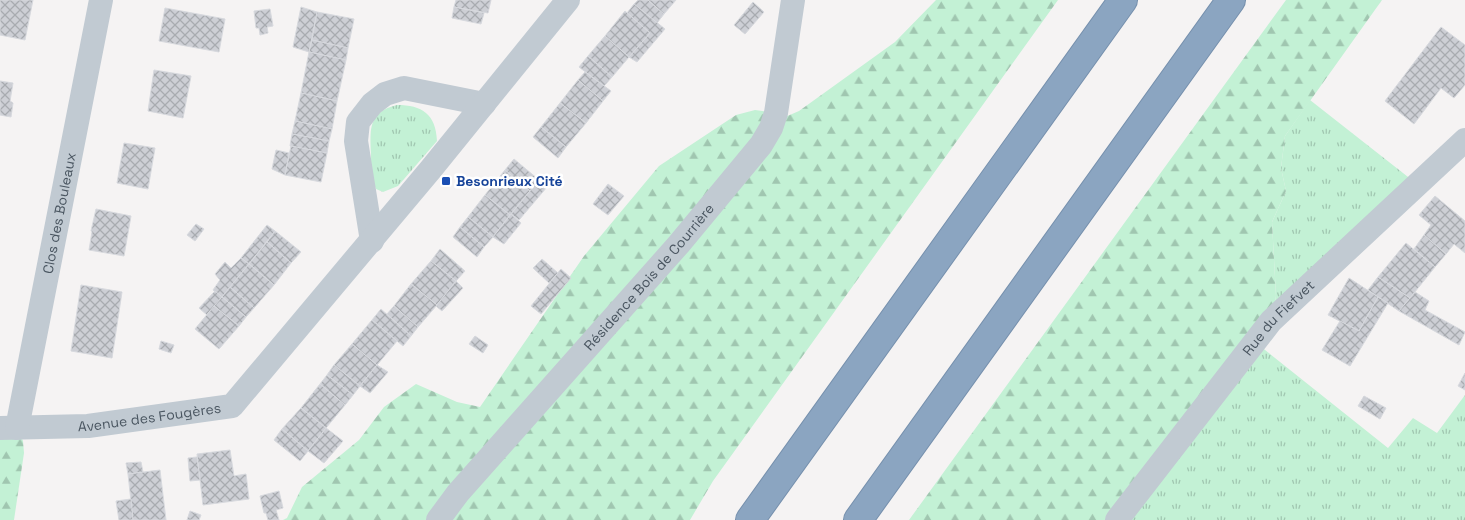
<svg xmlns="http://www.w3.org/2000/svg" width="1465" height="520" viewBox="0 0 1465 520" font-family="'Space Grotesk',sans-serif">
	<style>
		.grass { fill: url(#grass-tufts) }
		.forest { fill: url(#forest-firs) }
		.building { fill: url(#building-cross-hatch); stroke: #d7d9de }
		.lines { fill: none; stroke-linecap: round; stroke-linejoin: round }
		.highway-casing { stroke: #7690ad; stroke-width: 30 }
		.street { stroke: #c1cad2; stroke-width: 24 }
		.highway { stroke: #8ba5c1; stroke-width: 28 }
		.transit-dot { fill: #1a4fb4; stroke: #fff; stroke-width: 2 }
		.labels { text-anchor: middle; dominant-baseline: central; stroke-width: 5; stroke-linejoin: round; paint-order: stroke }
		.transit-label { font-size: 14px; font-weight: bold; fill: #164399; stroke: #fff; text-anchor: start }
		.street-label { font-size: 14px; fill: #4a5661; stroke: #fff }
	</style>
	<defs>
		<pattern id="grass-tufts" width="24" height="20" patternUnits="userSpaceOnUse" patternTransform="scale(1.25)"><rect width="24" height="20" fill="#c3f1d5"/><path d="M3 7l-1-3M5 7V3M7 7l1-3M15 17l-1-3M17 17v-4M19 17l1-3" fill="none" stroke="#a0c6b0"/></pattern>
		<pattern id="forest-firs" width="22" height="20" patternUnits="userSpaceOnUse" patternTransform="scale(1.25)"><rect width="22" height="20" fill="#c3f1d5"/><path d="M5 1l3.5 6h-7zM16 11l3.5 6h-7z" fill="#a0c6b0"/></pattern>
		<pattern id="building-cross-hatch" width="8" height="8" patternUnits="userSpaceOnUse" patternTransform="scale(1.25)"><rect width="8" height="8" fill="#cdcfd5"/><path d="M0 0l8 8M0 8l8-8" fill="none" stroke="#a8abb0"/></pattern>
	</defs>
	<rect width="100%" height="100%" fill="#f5f3f3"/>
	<g class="grass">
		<polygon points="1310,100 1417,184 1271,321 1276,296 1272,222 1286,191 1281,168 1285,136"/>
		<path d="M 397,105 C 422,105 436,114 437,141 L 398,186 L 383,192 L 376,189 C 371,178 371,167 371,154 C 370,129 368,112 397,105 Z"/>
		<polygon points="1255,342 1388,448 1413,418 1437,433 1465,395 1465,520 1117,520"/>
	</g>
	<g class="forest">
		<polygon points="936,0 1058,0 713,481 690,520 283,520 287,518 302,487 359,440 384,407 416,384 457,402 480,407 584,256 659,166 736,115 755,110 776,113 785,117 799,111 895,42"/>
		<polygon points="1286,0 1382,0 1285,136 1281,168 1286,191 1272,222 1276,296 1271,321 1117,520 909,520"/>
		<polygon points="0,428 17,428 23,441 24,453 14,520 0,520"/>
	</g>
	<g class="building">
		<polygon points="0,0 33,0 25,40 0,35"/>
		<polygon points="456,0 491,0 488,13 454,7"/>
		<polygon points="638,0 648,0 664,14 657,23 634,4"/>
		<polygon points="648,0 676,0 664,14"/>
		<polygon points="753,2 764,12 745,34 734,25"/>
		<polygon points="634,4 665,29 637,62 629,57 650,33 627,13"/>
		<polygon points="301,7 317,12 309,52 293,47"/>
		<polygon points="454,7 484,13 481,24 452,18"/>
		<polygon points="165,8 225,19 219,52 159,41"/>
		<polygon points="270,9 273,26 267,27 268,33 260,35 259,28 256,28 254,11"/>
		<polygon points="625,11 650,33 629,57 605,36"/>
		<polygon points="317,12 354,19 348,48 312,40"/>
		<polygon points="1441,27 1465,45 1465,85 1454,98 1441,88 1414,124 1385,101"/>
		<polygon points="605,36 629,57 612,77 588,56"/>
		<polygon points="312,40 348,48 346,60 309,52"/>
		<polygon points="309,52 346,60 337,101 301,93"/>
		<polygon points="588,56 612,77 604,86 579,67"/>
		<polygon points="154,70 191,76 183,118 148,111"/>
		<polygon points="585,72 611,91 603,101 578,80"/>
		<polygon points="578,80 603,101 586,123 560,103"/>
		<polygon points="0,81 13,83 10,101 13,103 11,117 0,115"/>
		<polygon points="301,93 337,101 332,129 295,121"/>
		<polygon points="560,103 586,123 566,147 541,127"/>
		<polygon points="295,121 332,129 329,141 292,134"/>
		<polygon points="541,127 566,147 558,158 533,137"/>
		<polygon points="292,134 329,141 327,153 290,146"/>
		<polygon points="124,143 155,148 148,189 117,183"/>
		<polygon points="291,146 327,153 321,182 285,175"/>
		<polygon points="276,150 289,153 285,175 272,169"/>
		<polygon points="514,159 539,180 530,191 505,170"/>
		<polygon points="505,170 530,191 510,215 485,195"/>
		<polygon points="539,180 547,187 519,220 511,214"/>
		<polygon points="608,184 624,196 608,215 593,204"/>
		<polygon points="485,195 510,215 493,237 468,217"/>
		<polygon points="1435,196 1465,221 1465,253 1454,244 1446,254 1424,235 1431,225 1419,215"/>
		<polygon points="96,209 131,216 124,256 89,250 92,232 91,231"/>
		<polygon points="511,214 521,223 504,244 493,237"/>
		<polygon points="468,217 493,237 484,247 460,227"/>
		<polygon points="196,224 204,229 195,241 187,235"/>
		<polygon points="267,225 275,231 249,264 241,258"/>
		<polygon points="460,227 484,247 477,257 453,237"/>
		<polygon points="275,231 301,252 291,263 267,242"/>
		<polygon points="1424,235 1446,254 1435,267 1414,249"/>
		<polygon points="267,242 291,263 274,285 249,264"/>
		<polygon points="1406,243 1435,267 1410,298 1378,277"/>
		<polygon points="440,249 465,271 456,281 431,261"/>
		<polygon points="241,258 249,264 222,297 213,290 220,280 215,274 225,262 231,268"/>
		<polygon points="542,259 558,273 549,283 533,268"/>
		<polygon points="431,261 456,281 437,305 411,284"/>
		<polygon points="249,264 274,285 254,308 230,287"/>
		<polygon points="561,269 571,278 541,314 531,306"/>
		<polygon points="1378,277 1410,298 1399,311 1368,290"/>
		<polygon points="1349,278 1378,297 1359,331 1328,315"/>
		<polygon points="456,281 463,288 442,311 436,306"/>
		<polygon points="411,284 437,305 418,327 394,306"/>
		<polygon points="81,285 122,292 112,358 71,351"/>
		<polygon points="230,287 254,308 246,317 222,297"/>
		<polygon points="215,291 222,297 207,315 199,308"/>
		<polygon points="1415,292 1429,301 1425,310 1465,332 1459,345 1399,311"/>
		<polygon points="222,297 246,317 239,326 214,306"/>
		<polygon points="1378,297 1388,303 1350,366 1322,350 1340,321 1359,331"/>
		<polygon points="214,306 239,326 219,349 195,329"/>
		<polygon points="394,306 418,327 411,336 387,314"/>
		<polygon points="381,309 411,336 403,346 372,320"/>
		<polygon points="372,320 397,341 377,365 352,344"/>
		<polygon points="475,336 488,345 483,353 469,344"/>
		<polygon points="161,341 174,345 171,353 159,349"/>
		<polygon points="352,344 377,365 360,386 334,365"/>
		<polygon points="334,365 360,386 353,395 327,375"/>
		<polygon points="377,365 388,372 370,393 360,386"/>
		<polygon points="1465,373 1465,390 1458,386"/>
		<polygon points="327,375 353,395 345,405 320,384"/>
		<polygon points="320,384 345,405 326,428 301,408"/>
		<polygon points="1364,396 1386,408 1380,419 1358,406"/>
		<polygon points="301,408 326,428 308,451 282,429"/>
		<polygon points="326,428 343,441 324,463 308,451"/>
		<polygon points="282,429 308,451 300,461 274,440"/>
		<polygon points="230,450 234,476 246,474 249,499 203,505 197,454"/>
		<polygon points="197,457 200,480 190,481 188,458"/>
		<polygon points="141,462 143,472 128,474 126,463"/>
		<polygon points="160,470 166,520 133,520 128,474"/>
		<polygon points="279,491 283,508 276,510 279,520 268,520 266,513 264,513 260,496"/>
		<polygon points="131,499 133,520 119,520 116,501"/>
		<polygon points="190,511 201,515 199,520 187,520"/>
	</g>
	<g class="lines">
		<defs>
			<g id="highway">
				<polyline points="750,520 1123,0"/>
				<polyline points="858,520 1231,0"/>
			</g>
		</defs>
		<use href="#highway" class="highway-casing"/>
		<g class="street">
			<polyline points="372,241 356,141 358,122 372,104 385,94 404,88 484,104"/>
			<path id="s1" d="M 0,428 L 88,426 L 232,406 L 431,169 L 568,0"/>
			<path id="s2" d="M 17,428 L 101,0"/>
			<path id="s3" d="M 438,520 L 458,493 L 679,244 L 761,145 L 771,128 L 776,113 L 793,0"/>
			<path id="s4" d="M 1117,520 L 1271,321 L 1465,140"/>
		</g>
		<use href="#highway" class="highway"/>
	</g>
	<rect class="transit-dot" x="441" y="176" width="10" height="10" rx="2.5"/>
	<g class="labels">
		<g class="transit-label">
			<text x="456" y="181">Besonrieux Cité</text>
		</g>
		<g class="street-label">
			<text stroke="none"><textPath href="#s2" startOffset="219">Clos des Bouleaux</textPath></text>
			<text stroke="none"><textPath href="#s3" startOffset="322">Résidence Bois de Courrière</textPath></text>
			<text stroke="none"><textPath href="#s4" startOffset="259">Rue du Fiefvet</textPath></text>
			<text stroke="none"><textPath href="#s1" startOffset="150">Avenue des Fougères</textPath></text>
		</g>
	</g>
</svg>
